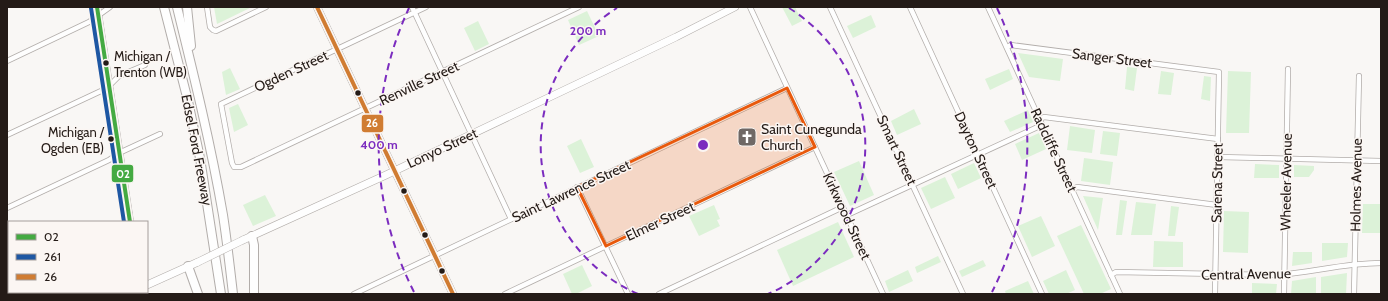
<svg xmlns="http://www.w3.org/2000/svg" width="1388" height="301" viewBox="0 0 1388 301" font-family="Cabin,sans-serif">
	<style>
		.green { fill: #dcf2d8 }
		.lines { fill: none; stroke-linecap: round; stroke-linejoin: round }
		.street-casing { stroke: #b2adaa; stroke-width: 6 }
		.secondary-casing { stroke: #b2adaa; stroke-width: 8 }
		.primary-casing { stroke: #b2adaa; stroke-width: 8 }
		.highway-casing { stroke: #b2adaa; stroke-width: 10 }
		.street { stroke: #fefefe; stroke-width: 4.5 }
		.secondary { stroke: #fefefe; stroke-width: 7 }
		.primary { stroke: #fefefe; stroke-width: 7 }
		.highway { stroke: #fefefe; stroke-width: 8 }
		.secondary-bridge-casing { stroke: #b2adaa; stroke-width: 8; stroke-linecap: butt }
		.secondary-bridge { stroke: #fefefe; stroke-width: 7 }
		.bus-1-casing { stroke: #fbf6f3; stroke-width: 7 }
		.bus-2-casing { stroke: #fbf6f3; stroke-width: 7 }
		.bus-3-casing { stroke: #fbf6f3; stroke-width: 7 }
		.bus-1 { stroke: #44aa42; stroke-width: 4 }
		.bus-2 { stroke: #1e57a3; stroke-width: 4 }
		.bus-3 { stroke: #d07c32; stroke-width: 4 }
		.marked { fill: #e8590c; fill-opacity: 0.2; stroke: #e8590c; stroke-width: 3; stroke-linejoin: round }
		.ring { fill: none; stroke: #7b2cbf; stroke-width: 2; stroke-dasharray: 7 5 }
		.bus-dot { fill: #241b17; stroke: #fbf6f3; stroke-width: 1.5 }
		.labels { text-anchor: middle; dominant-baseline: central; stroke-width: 3; stroke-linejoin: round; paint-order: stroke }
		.bus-label { font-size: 13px; fill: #241b17; stroke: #fbf6f3; text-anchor: start }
		.street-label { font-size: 14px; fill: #241b17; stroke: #fbf6f3 }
		.poi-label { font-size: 14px; fill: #241b17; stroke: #fbf6f3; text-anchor: start }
		.centre { fill: #7b2cbf; stroke: #fbf6f3; stroke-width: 2 }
		.ring-label { font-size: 12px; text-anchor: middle; font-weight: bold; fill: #7b2cbf; stroke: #fbf6f3; stroke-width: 3; stroke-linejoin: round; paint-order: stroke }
		.line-badge { stroke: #fbf6f3; stroke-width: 1.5 }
		.badge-label { font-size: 11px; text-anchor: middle; font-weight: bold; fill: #fff }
	</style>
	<rect width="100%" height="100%" fill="#f9f7f5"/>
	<g class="green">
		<polygon points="214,7 252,7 217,24"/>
		<polygon points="782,7 795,7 802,21 792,26"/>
		<polygon points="587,11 599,36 579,45 568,20"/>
		<polygon points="871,15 876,27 853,38 847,26"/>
		<polygon points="478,21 489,44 475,51 464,28"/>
		<polygon points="1018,53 1063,59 1060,81 1029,77"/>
		<polygon points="1127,67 1137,68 1134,91 1125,89"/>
		<polygon points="230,68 240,89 226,95 222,72"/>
		<polygon points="1009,69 1013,79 990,90 985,79"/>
		<polygon points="1161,71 1174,73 1171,95 1158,94"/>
		<polygon points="1228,71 1251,72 1249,133 1226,133"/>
		<polygon points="1204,76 1211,77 1210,101 1201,99"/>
		<polygon points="238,104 248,125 234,132 229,108"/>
		<polygon points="914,109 921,124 897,135 891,121"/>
		<polygon points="1028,110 1033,122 1010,132 1004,121"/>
		<polygon points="1070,126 1095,130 1092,153 1067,150"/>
		<polygon points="1103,131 1120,133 1117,156 1100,154"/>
		<polygon points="1039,133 1046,149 1022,160 1015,144"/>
		<polygon points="581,139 594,167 580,173 567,146"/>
		<polygon points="1084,158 1113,162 1110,185 1081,181"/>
		<polygon points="859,161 874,195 850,206 834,172"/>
		<polygon points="974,163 981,178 958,189 951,174"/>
		<polygon points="1255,164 1279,165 1279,178 1254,178"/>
		<polygon points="1294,165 1314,166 1314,170 1309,177 1294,177"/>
		<polygon points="945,177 955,198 931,209 921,188"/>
		<polygon points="265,195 276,216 253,226 243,205"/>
		<polygon points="1083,196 1103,198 1098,230"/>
		<polygon points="1120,200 1127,201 1122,235 1116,235"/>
		<polygon points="1136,202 1156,204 1152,235 1131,235"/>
		<polygon points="1363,204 1381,204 1381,233 1362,233"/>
		<polygon points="714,205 720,219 717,220 720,226 699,236 689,216"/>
		<polygon points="1171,206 1179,207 1175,236 1168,236"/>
		<polygon points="1224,211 1249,212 1248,253 1223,252"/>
		<polygon points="1041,216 1055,246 1032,257 1018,226"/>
		<polygon points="838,222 854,257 793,286 777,250"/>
		<polygon points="1081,225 1111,289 1100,294 1084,294 1057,236"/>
		<polygon points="1154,241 1183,242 1183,267 1153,267"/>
		<polygon points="1322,243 1348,243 1347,257 1322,261"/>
		<polygon points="1293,252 1312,252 1312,263 1292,266"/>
		<polygon points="938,256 941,262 917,273 915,267"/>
		<polygon points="983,260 986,266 962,277 959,271"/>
		<polygon points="582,265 592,286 576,294 572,294 563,274"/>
		<polygon points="908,270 913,281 889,292 885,281"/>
		<polygon points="1066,270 1075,290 1066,294 1049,294 1043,281"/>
		<polygon points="1347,273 1346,294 1321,294 1321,277"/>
		<polygon points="1316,277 1316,294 1291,294 1292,281"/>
		<polygon points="1028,281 1034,294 1006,294 1005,291"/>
		<polygon points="1252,283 1277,284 1276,294 1252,294"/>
	</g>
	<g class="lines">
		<defs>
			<g id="street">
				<polyline points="207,7 210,27 213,30 216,31 266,7"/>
				<polyline points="412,7 511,219"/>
				<polyline points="426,7 221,104 232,163 234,167 241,167 579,7"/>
				<polyline points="750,7 883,294"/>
				<polyline points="830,7 963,294"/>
				<polyline points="910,7 1042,294"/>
				<polyline points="988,7 1120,294"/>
				<polyline points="1007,47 1011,45 1219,72 1215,294"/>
				<polyline points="7,61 89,22 110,7"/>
				<polyline points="1040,119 1044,117 1218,139"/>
				<polyline points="7,135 101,91 109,86 119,76 145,65"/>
				<polyline points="1218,157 1381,161"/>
				<polyline points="577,187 628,294"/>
				<polyline points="1072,190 1077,187 1217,205"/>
				<polyline points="7,208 109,160 119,153 160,134"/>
				<polyline points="847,215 1042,125"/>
				<path d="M 1111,275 L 1116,272 L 1278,275 C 1313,272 1346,263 1381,263"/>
				<polyline points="7,280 9,279"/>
				<polyline points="354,294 787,88"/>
				<polyline points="505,294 815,147"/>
				<polyline points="659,294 843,207"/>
				<polyline points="1284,294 1288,69"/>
				<polyline points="1354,294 1359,76"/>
			</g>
			<g id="secondary">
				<polyline points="317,7 453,294"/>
				<polyline points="243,240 386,175 676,37 735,7"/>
				<polyline points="147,285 198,262"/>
				<polyline points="129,294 133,292"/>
			</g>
			<g id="primary">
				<polyline points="97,7 130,222"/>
				<polyline points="140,292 140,294"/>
			</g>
			<g id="highway">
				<polyline points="164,7 188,101 200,158 221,294"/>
				<path d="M 177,7 C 194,76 211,145 223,215 C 227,241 230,268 233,294"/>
				<polyline points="187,7 191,46"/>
				<polyline points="252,236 254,245 254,294"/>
				<polyline points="188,266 198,294"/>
			</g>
		</defs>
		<use href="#street" class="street-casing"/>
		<use href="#secondary" class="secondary-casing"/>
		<use href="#primary" class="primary-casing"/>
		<use href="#highway" class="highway-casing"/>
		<use href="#street" class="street"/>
		<use href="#secondary" class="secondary"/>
		<use href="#primary" class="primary"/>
		<use href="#highway" class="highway"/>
		<defs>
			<polyline id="secondary-bridge" points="198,262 243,240"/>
		</defs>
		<use href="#secondary-bridge" class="secondary-bridge-casing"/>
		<use href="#secondary-bridge" class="secondary-bridge"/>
		<defs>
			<polyline id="bus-1" points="97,7 130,222"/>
			<polyline id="bus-2" points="91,8 124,222"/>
			<polyline id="bus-3" points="317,7 453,294"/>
		</defs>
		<use href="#bus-1" class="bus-1-casing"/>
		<use href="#bus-2" class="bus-2-casing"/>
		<use href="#bus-3" class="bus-3-casing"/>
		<use href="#bus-1" class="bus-1"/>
		<use href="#bus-2" class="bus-2"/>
		<use href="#bus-3" class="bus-3"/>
	</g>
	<path class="marked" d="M 787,88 L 815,147 L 606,246 L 577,187 Z"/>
	<g class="ring">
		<path d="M638 294A162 162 0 0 1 617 8M789 8A162 162 0 0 1 768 294"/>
		<path d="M414 292A324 324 0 0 1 409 8M997 8A324 324 0 0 1 992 292"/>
	</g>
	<defs>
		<symbol id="church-square" viewBox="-11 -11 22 22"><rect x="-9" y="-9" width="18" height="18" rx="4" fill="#6f6865" stroke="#fbf6f3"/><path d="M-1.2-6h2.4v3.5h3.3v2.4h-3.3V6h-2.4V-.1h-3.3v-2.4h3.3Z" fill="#fff"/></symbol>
	</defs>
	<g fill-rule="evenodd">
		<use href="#church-square" x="736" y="126" width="22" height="22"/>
	</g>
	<g class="bus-dot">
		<circle cx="106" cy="63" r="3.5"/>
		<circle cx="358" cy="93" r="3.5"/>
		<circle cx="111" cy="139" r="3.5"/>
		<circle cx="404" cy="191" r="3.5"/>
		<circle cx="425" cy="235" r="3.5"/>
		<circle cx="442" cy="271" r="3.5"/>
	</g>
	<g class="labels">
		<g class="bus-label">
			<text x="114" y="56">Michigan /<tspan x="114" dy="16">Trenton (WB)</tspan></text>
			<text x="104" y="132" text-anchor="end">Michigan /<tspan x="104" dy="16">Ogden (EB)</tspan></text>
		</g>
		<g class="street-label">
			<text transform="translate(1112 58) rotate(7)">Sanger Street</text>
			<text transform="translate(291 71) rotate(-25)">Ogden Street</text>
			<text transform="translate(419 83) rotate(-25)">Renville Street</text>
			<text transform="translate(442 148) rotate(-25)">Lonyo Street</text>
			<text transform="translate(197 150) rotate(79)">Edsel Ford Freeway</text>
			<text transform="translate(897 150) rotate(65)">Smart Street</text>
			<text transform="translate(976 150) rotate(65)">Dayton Street</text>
			<text transform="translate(1054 150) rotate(65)">Radcliffe Street</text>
			<text transform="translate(1286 182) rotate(-89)">Wheeler Avenue</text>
			<text transform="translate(1217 183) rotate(-89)">Sarena Street</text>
			<text transform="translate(1356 185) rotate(-89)">Holmes Avenue</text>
			<text transform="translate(571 191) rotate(-25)">Saint Lawrence Street</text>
			<text transform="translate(847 216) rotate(65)">Kirkwood Street</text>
			<text transform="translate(660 221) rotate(-25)">Elmer Street</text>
			<text transform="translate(1246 274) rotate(-1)">Central Avenue</text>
		</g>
		<g class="poi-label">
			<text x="761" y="129">Saint Cunegunda<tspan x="761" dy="16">Church</tspan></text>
		</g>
	</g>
	<circle cx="703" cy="145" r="6" class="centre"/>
	<g class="ring-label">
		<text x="588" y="35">200 m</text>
		<text x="379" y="149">400 m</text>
	</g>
	<g class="line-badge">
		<rect x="361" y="114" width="23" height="19" rx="4" fill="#d07c32"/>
		<rect x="111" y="164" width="23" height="19" rx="4" fill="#44aa42"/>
	</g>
	<g class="badge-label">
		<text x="372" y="127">26</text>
		<text x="123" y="178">02</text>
	</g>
	<rect width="1388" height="301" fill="none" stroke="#241b17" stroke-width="16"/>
	<rect x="8" y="221" width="140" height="72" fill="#fbf6f3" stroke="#a59e9b"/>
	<rect x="16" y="234" width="20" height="6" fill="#44aa42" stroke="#a59e9b"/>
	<text x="44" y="241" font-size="12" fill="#241b17">02</text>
	<rect x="16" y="254" width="20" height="6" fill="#1e57a3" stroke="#a59e9b"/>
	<text x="44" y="261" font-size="12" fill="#241b17">261</text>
	<rect x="16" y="274" width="20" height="6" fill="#d07c32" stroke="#a59e9b"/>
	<text x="44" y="281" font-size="12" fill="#241b17">26</text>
</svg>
